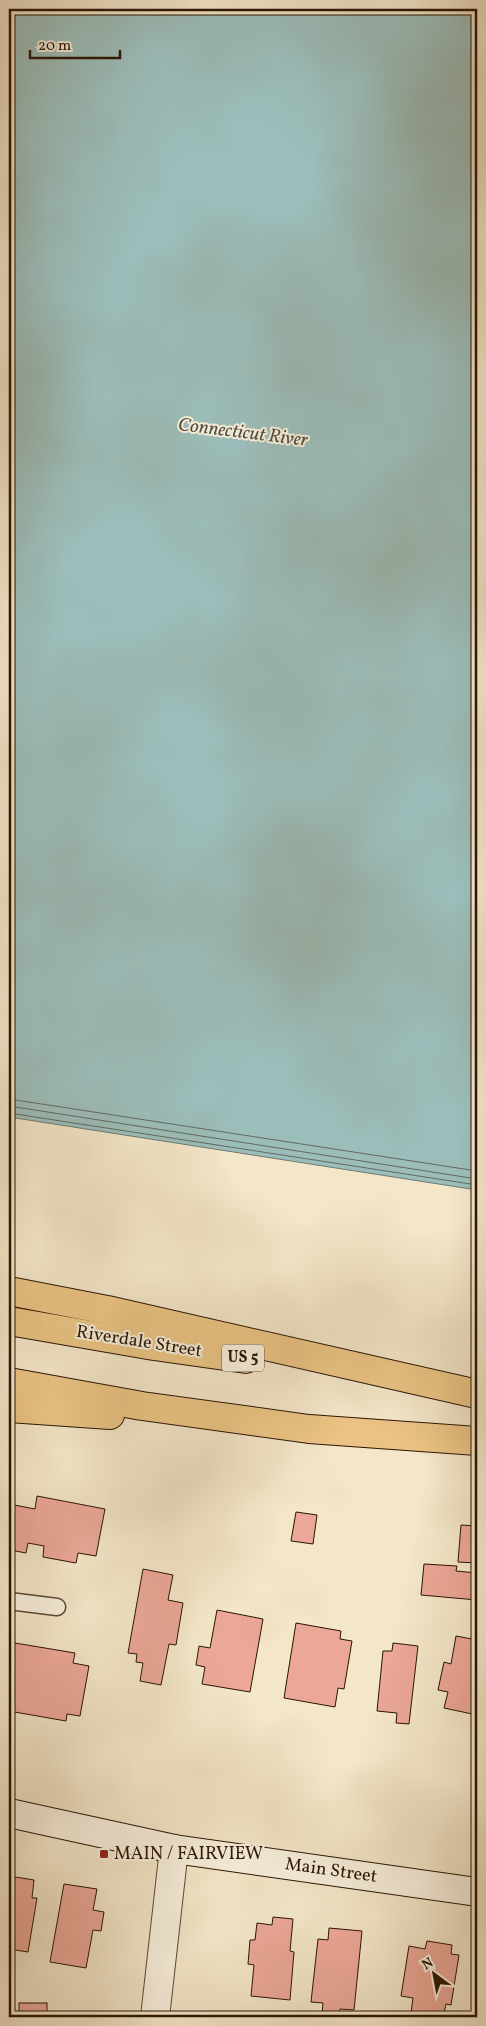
<svg xmlns="http://www.w3.org/2000/svg" width="486" height="2026" viewBox="0 0 486 2026" font-family="Vollkorn,serif">
	<style>
		.water { fill: #9cbebb; stroke: #6e7a72 }
		.lines { fill: none; stroke-linecap: round; stroke-linejoin: round }
		.shore { stroke: #626a60; stroke-width: 1 }
		.building { fill: #eba797; stroke: #291504 }
		.lane-casing { stroke: #5c4935; stroke-width: 19 }
		.street-casing { stroke: #5c4935; stroke-width: 30 }
		.secondary-casing { stroke: #291504; stroke-width: 30 }
		.highway-casing { stroke: #291504; stroke-width: 30 }
		.lane { stroke: #f7efdc; stroke-width: 16 }
		.street { stroke: #f7efdc; stroke-width: 28 }
		.secondary { stroke: #f7efdc; stroke-width: 28 }
		.highway { stroke: #eac384; stroke-width: 28 }
		.poi-dot { fill: #8f2418; stroke: #f7efdc; stroke-width: 2 }
		.labels { text-anchor: middle; dominant-baseline: central; stroke-width: 4; stroke-linejoin: round; paint-order: stroke }
		.shield { fill: #f7efdc; stroke: #675645; stroke-width: 1 }
		.shield-label { font-size: 16px; font-weight: bold; fill: #291504 }
		.street-label { font-size: 18px; fill: #291504; stroke: #f7efdc }
		.poi-label { font-size: 18px; fill: #291504; stroke: #f7efdc; text-anchor: start }
		.water-label { font-size: 19px; font-style: italic; fill: #515044; stroke: #f7efdc }
	</style>
	<rect width="100%" height="100%" fill="#f3e6c9"/>
	<filter id="stains"><feTurbulence type="fractalNoise" baseFrequency=".004" numOctaves="4"/><feColorMatrix values="0 0 0 0 .2 0 0 0 0 .09 0 0 0 0 .02 0 0 0 .5 -.17"/></filter>
	<radialGradient id="worn" r=".72"><stop offset=".6" stop-color="#630" stop-opacity="0"/><stop offset="1" stop-color="#630" stop-opacity=".3"/></radialGradient>
	<polygon class="water" points="9,9 477,9 477,1190 9,1117"/>
	<g class="lines">
		<g class="shore">
			<polyline points="9,1099 477,1171"/>
			<polyline points="9,1106 477,1179"/>
			<polyline points="9,1113 477,1185"/>
		</g>
	</g>
	<g class="building">
		<polygon points="37,1496 105,1509 96,1556 78,1553 76,1563 43,1557 44,1546 28,1543 26,1553 10,1550 9,1556 9,1504 35,1509"/>
		<polygon points="296,1512 317,1515 313,1544 291,1541"/>
		<polygon points="461,1525 477,1526 477,1563 458,1562"/>
		<polygon points="424,1564 457,1566 456,1571 477,1573 477,1600 421,1595"/>
		<polygon points="143,1569 173,1575 168,1600 183,1603 176,1645 169,1644 161,1685 140,1681 143,1663 136,1662 137,1654 128,1653"/>
		<polygon points="217,1610 263,1619 250,1692 202,1684 205,1667 196,1665 199,1646 210,1648"/>
		<polygon points="296,1623 341,1631 340,1639 352,1641 344,1689 338,1688 335,1707 284,1698"/>
		<polygon points="456,1636 477,1640 477,1715 444,1708 448,1692 438,1690 444,1662 451,1664"/>
		<polygon points="9,1642 75,1653 73,1663 89,1666 80,1716 67,1714 66,1721 9,1711"/>
		<polygon points="393,1643 418,1646 409,1724 396,1723 397,1713 377,1711 383,1651 392,1651"/>
		<polygon points="9,1876 34,1880 32,1898 37,1898 28,1952 9,1949"/>
		<polygon points="64,1884 97,1889 93,1910 104,1912 101,1931 93,1930 86,1968 50,1962"/>
		<polygon points="273,1917 293,1919 290,1951 294,1952 290,2000 251,1996 254,1965 248,1964 250,1940 255,1940 257,1923 272,1925"/>
		<polygon points="329,1928 362,1931 354,2010 340,2009 339,2016 322,2014 323,2003 311,2002 318,1939 328,1940"/>
		<polygon points="427,1941 452,1945 451,1954 459,1955 451,2005 446,2004 443,2017 411,2013 413,1998 401,1996 409,1946 425,1949"/>
		<rect x="19" y="2003" width="28" height="14"/>
		<polygon points="9,2005 13,2006 11,2017 9,2017"/>
	</g>
	<g class="lines">
		<defs>
			<polyline id="lane" points="9,1601 57,1607"/>
			<polyline id="street" points="155,2017 174,1849"/>
			<polyline id="secondary" points="9,1813 174,1849 477,1892"/>
			<g id="highway">
				<polyline points="9,1291 107,1310 477,1394"/>
				<polyline points="9,1321 154,1346 246,1359"/>
				<polyline points="9,1382 142,1406 309,1429 477,1441"/>
				<polyline points="9,1408 110,1415"/>
			</g>
		</defs>
		<use href="#lane" class="lane-casing"/>
		<use href="#street" class="street-casing"/>
		<use href="#secondary" class="secondary-casing"/>
		<use href="#highway" class="highway-casing"/>
		<use href="#lane" class="lane"/>
		<use href="#street" class="street"/>
		<use href="#secondary" class="secondary"/>
		<use href="#highway" class="highway"/>
	</g>
	<rect class="poi-dot" x="99" y="1849" width="10" height="10" rx="2.5"/>
	<g class="labels">
		<rect class="shield" x="222" y="1344.5" width="42" height="27" rx="4"/>
		<g class="shield-label">
			<text x="243" y="1358">US 5</text>
		</g>
		<g class="street-label">
			<text transform="translate(139 1342) rotate(9)">Riverdale Street</text>
			<text transform="translate(331 1871) rotate(8)">Main Street</text>
		</g>
		<g class="poi-label">
			<text x="114" y="1854">MAIN / FAIRVIEW</text>
		</g>
		<g class="water-label">
			<text transform="translate(243 433) rotate(7)">Connecticut River</text>
		</g>
	</g>
	<rect width="486" height="2026" fill="none" stroke="#f3e6c9" stroke-width="30"/>
	<rect x="10" y="10" width="466" height="2006" fill="none" stroke="#291504" stroke-width="2.5"/>
	<rect x="15" y="15" width="456" height="1996" fill="none" stroke="#291504"/>
	<g transform="translate(434 1974) rotate(328)" stroke="#f7efdc" stroke-width="4" paint-order="stroke">
	<path d="M0-4L9 19L0 12L-9 19Z" fill="#291504"/>
	<text y="-8" font-size="14" font-weight="bold" text-anchor="middle" fill="#291504">N</text>
	</g>
	<path d="M30 50v8h90v-8" fill="none" stroke="#291504" stroke-width="2.5"/>
	<text x="38" y="50" font-size="15" fill="#291504" stroke="#f7efdc" stroke-width="4" paint-order="stroke">20 m</text>
	<rect width="100%" height="100%" filter="url(#stains)"/>
	<rect width="100%" height="100%" fill="url(#worn)"/>
</svg>
